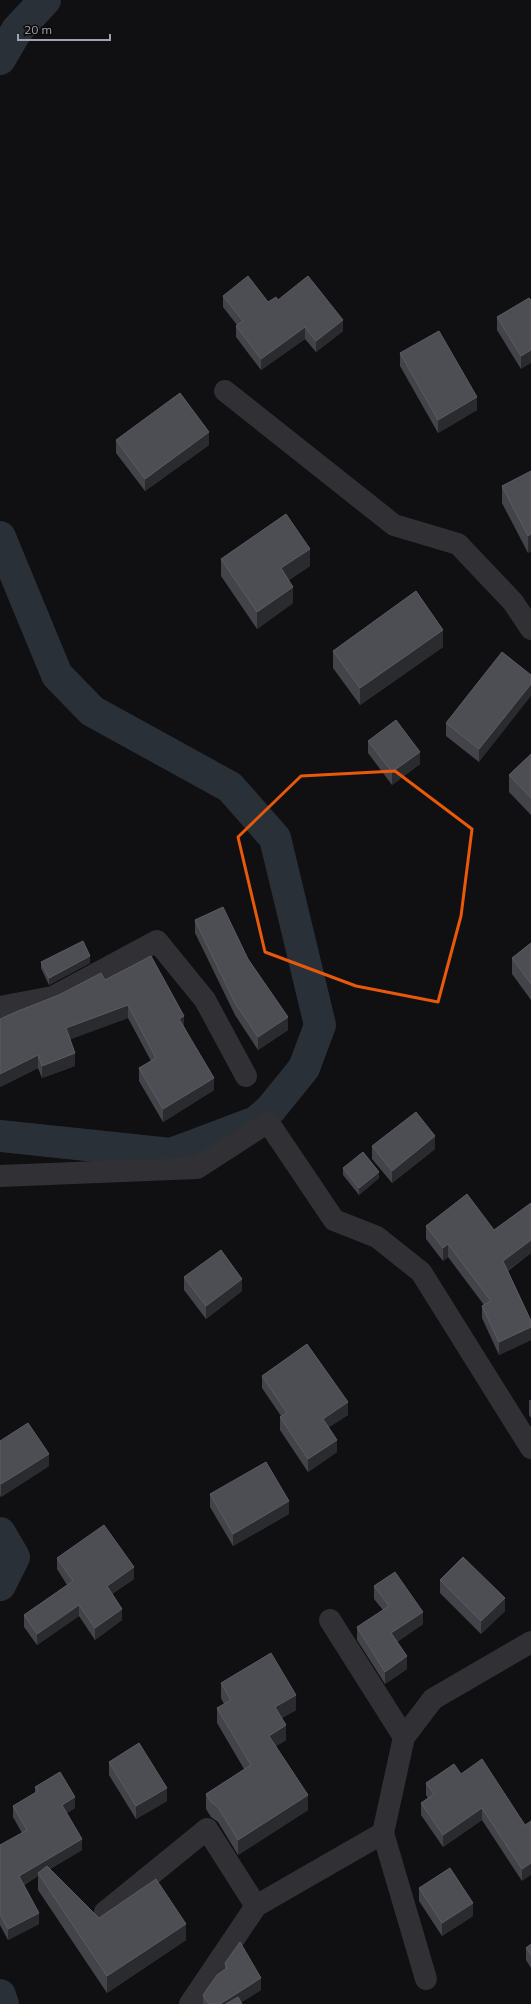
<svg xmlns="http://www.w3.org/2000/svg" width="531" height="2004" viewBox="0 0 531 2004" font-family="Mulish,sans-serif">
	<style>
		.lines { fill: none; stroke-linecap: round; stroke-linejoin: round }
		.canal { stroke: #2a3038; stroke-width: 32 }
		.minor { stroke: #313135; stroke-width: 22 }
		.wall { fill: #434449 }
		.shaded-wall { fill: #2a2b2e }
		.building { fill: #4d4e54; stroke: #5a5c63 }
		.marked { fill: none; stroke: #e8590c; stroke-width: 3; stroke-linejoin: round }
	</style>
	<rect width="100%" height="100%" fill="#100f11"/>
	<g class="lines">
		<g class="canal">
			<polyline points="0,59 17,30 45,0"/>
			<polyline points="0,537 57,675 92,711 230,787 275,838 320,1025 304,1068 270,1110 256,1122 171,1154 0,1136"/>
			<polyline points="0,1533 14,1557 0,1585"/>
			<polyline points="0,1995 3,2004"/>
		</g>
		<g class="minor">
			<polyline points="225,391 394,525 458,544 513,602 531,629"/>
			<polyline points="0,1007 53,997 157,941 205,1000 246,1076"/>
			<polyline points="0,1176 197,1168 268,1122 334,1220 377,1237 421,1272 531,1448"/>
			<polyline points="330,1620 404,1737"/>
			<polyline points="383,1833 426,1979"/>
			<polyline points="105,1912 207,1829 256,1906"/>
			<polyline points="190,2004 256,1906 383,1833 404,1737 433,1699 531,1642"/>
		</g>
	</g>
	<g class="wall">
		<polygon points="223,296 268,302 278,300 343,331 316,352 305,339 261,370 236,337 236,326 237,325 223,307"/>
		<polygon points="531,300 521,369 497,330 497,317"/>
		<polygon points="400,353 477,410 438,433 400,366"/>
		<polygon points="116,440 209,445 145,491 116,453"/>
		<polygon points="531,471 531,551 528,553 502,503 502,486"/>
		<polygon points="221,559 310,566 289,580 293,603 257,629 221,576"/>
		<polygon points="443,647 360,705 333,668 333,651"/>
		<polygon points="531,675 479,762 446,736 446,723"/>
		<polygon points="368,741 420,764 392,785 368,753"/>
		<polygon points="531,754 531,815 509,792 509,775"/>
		<polygon points="195,920 248,959 288,1030 258,1050 235,1015 195,933"/>
		<polygon points="531,943 531,1000 512,974 512,958"/>
		<polygon points="41,962 90,963 49,985 41,968"/>
		<polygon points="105,980 184,1026 214,1090 163,1122 139,1081 139,1068 151,1061 128,1018 70,1039 75,1066 42,1078 38,1068 0,1087"/>
		<polygon points="372,1146 435,1149 392,1183 372,1159"/>
		<polygon points="343,1168 379,1178 359,1195 343,1175"/>
		<polygon points="531,1203 531,1253 508,1271 531,1321 531,1340 499,1355 482,1318 482,1306 484,1305 448,1257 443,1261 426,1239 426,1226 494,1230"/>
		<polygon points="184,1277 242,1291 206,1319 184,1290"/>
		<polygon points="262,1376 348,1415 329,1427 337,1452 308,1472 280,1430 280,1417 281,1416 262,1388"/>
		<polygon points="529,1400 531,1400 531,1418 529,1415"/>
		<polygon points="0,1441 49,1466 1,1497 0,1495"/>
		<polygon points="210,1494 289,1514 233,1546 210,1507"/>
		<polygon points="57,1558 134,1579 112,1594 122,1620 95,1640 79,1616 37,1645 24,1627 24,1615 67,1585 57,1569"/>
		<polygon points="440,1580 505,1611 481,1634 440,1593"/>
		<polygon points="374,1586 423,1624 397,1642 407,1669 385,1684 357,1640 357,1627 383,1610 374,1599"/>
		<polygon points="221,1683 296,1710 282,1718 286,1740 276,1746 308,1810 238,1855 218,1822 211,1817 206,1809 206,1794 244,1769 217,1723 217,1708 224,1704 221,1698"/>
		<polygon points="109,1762 167,1801 136,1819 109,1775"/>
		<polygon points="461,1774 525,1825 522,1881 482,1820 443,1847 421,1815 421,1803 428,1798 426,1795 426,1783"/>
		<polygon points="35,1787 75,1808 67,1813 82,1850 50,1869 99,1918 186,1940 107,1993 38,1890 38,1876 24,1885 39,1924 8,1940 0,1925 0,1845 22,1833 13,1817 13,1806 35,1793"/>
		<polygon points="419,1888 473,1916 442,1936 419,1901"/>
		<polygon points="531,1944 531,1968 526,1960 526,1948"/>
		<polygon points="225,1963 261,1990 241,2002 242,2004 203,2004 203,1995 225,1970"/>
	</g>
	<g class="shaded-wall">
		<polygon points="343,320 343,331 316,352 316,341"/>
		<polygon points="305,327 305,339 261,370 261,359"/>
		<polygon points="531,350 531,363 521,369 521,356"/>
		<polygon points="477,397 477,410 438,433 438,420"/>
		<polygon points="209,432 209,445 145,491 145,479"/>
		<polygon points="531,534 531,551 528,553 528,536"/>
		<polygon points="310,549 310,566 281,585 281,568"/>
		<polygon points="293,587 293,603 257,629 257,612"/>
		<polygon points="443,630 443,647 360,705 360,688"/>
		<polygon points="531,684 531,696 479,762 479,749"/>
		<polygon points="420,752 420,764 392,785 392,772"/>
		<polygon points="90,956 90,963 49,985 49,978"/>
		<polygon points="128,1005 128,1018 66,1041 66,1028"/>
		<polygon points="184,1016 184,1029 179,1019"/>
		<polygon points="288,1017 288,1030 258,1050 258,1037"/>
		<polygon points="75,1053 75,1066 42,1078 42,1066"/>
		<polygon points="38,1055 38,1068 0,1087 0,1074"/>
		<polygon points="214,1078 214,1090 163,1122 163,1109"/>
		<polygon points="435,1136 435,1149 392,1183 392,1171"/>
		<polygon points="379,1172 379,1178 359,1195 359,1188"/>
		<polygon points="531,1240 531,1253 503,1274 503,1261"/>
		<polygon points="448,1244 448,1257 443,1261 443,1248"/>
		<polygon points="242,1279 242,1291 206,1319 206,1306"/>
		<polygon points="531,1327 531,1340 499,1355 499,1342"/>
		<polygon points="348,1402 348,1415 323,1431 323,1419"/>
		<polygon points="337,1440 337,1452 308,1472 308,1459"/>
		<polygon points="49,1454 49,1466 1,1497 1,1484"/>
		<polygon points="289,1501 289,1514 233,1546 233,1534"/>
		<polygon points="134,1567 134,1579 107,1597 107,1586"/>
		<polygon points="505,1598 505,1611 481,1634 481,1621"/>
		<polygon points="79,1605 79,1616 37,1645 37,1634"/>
		<polygon points="122,1609 122,1620 95,1640 95,1628"/>
		<polygon points="423,1612 423,1624 391,1646 391,1633"/>
		<polygon points="407,1656 407,1669 385,1684 385,1672"/>
		<polygon points="296,1695 296,1710 275,1722 275,1707"/>
		<polygon points="286,1725 286,1740 269,1751 269,1736"/>
		<polygon points="167,1788 167,1801 136,1819 136,1806"/>
		<polygon points="308,1795 308,1810 238,1855 238,1840"/>
		<polygon points="75,1797 75,1808 62,1816 62,1805"/>
		<polygon points="482,1808 482,1820 443,1847 443,1835"/>
		<polygon points="82,1839 82,1850 39,1875 38,1873 38,1876 19,1887 19,1876"/>
		<polygon points="531,1863 531,1875 522,1881 522,1869"/>
		<polygon points="473,1903 473,1916 442,1936 442,1923"/>
		<polygon points="39,1913 39,1924 8,1940 8,1929"/>
		<polygon points="186,1924 186,1940 107,1993 107,1976"/>
		<polygon points="261,1978 261,1990 239,2004 220,2004"/>
	</g>
	<g class="building">
		<polygon points="248,276 268,302 276,297 278,300 308,276 343,320 316,341 305,327 261,359 236,326 243,321 223,296"/>
		<polygon points="529,298 531,300 531,350 521,356 497,317"/>
		<polygon points="439,331 477,397 438,420 400,353"/>
		<polygon points="180,393 209,432 145,479 116,440"/>
		<polygon points="531,471 531,534 528,536 502,486"/>
		<polygon points="286,514 310,549 281,568 293,587 257,612 221,559"/>
		<polygon points="416,591 443,630 360,688 333,651"/>
		<polygon points="502,652 531,675 531,684 479,749 446,723"/>
		<polygon points="396,720 420,752 392,772 368,741"/>
		<polygon points="531,754 531,798 509,775"/>
		<polygon points="223,907 248,959 288,1017 258,1037 235,1003 195,920"/>
		<polygon points="83,941 90,956 49,978 41,962"/>
		<polygon points="531,943 531,984 512,958"/>
		<polygon points="151,956 184,1016 179,1019 214,1078 163,1109 139,1068 156,1058 128,1005 66,1028 75,1053 42,1066 38,1055 0,1074 0,1019 18,1011 59,995 101,973 105,980"/>
		<polygon points="416,1112 435,1136 392,1171 372,1146"/>
		<polygon points="363,1152 379,1172 359,1188 343,1168"/>
		<polygon points="467,1194 494,1230 531,1203 531,1240 503,1261 531,1321 531,1327 499,1342 482,1306 491,1301 448,1244 443,1248 426,1226"/>
		<polygon points="221,1250 242,1279 206,1306 184,1277"/>
		<polygon points="307,1344 348,1402 323,1419 337,1440 308,1459 280,1417 287,1413 262,1376"/>
		<polygon points="28,1423 49,1454 1,1484 0,1482 0,1441"/>
		<polygon points="266,1462 289,1501 233,1534 210,1494"/>
		<polygon points="104,1525 134,1567 107,1586 122,1609 95,1628 79,1605 37,1634 24,1615 73,1581 57,1558"/>
		<polygon points="463,1557 505,1598 481,1621 440,1580"/>
		<polygon points="395,1572 423,1612 391,1633 407,1656 385,1672 357,1627 389,1606 374,1586"/>
		<polygon points="271,1653 296,1695 275,1707 286,1725 269,1736 308,1795 238,1840 218,1807 211,1802 206,1794 251,1765 217,1708 231,1700 221,1683"/>
		<polygon points="139,1743 167,1788 136,1806 109,1762"/>
		<polygon points="482,1759 525,1825 531,1821 531,1863 522,1869 482,1808 443,1835 421,1803 434,1794 426,1783 454,1764 461,1774"/>
		<polygon points="60,1772 75,1797 62,1805 82,1839 19,1876 39,1913 8,1929 0,1914 0,1845 27,1830 13,1806 38,1791 35,1787"/>
		<polygon points="47,1866 99,1918 156,1879 186,1924 107,1976 38,1873"/>
		<polygon points="450,1868 473,1903 442,1923 419,1888"/>
		<polygon points="240,1942 261,1978 220,2004 209,2004 203,1995 217,1975 227,1968 225,1963"/>
		<polygon points="531,1944 531,1955 526,1948"/>
		<polygon points="238,1997 242,2004 226,2004"/>
	</g>
	<path class="marked" d="M 395,771 L 472,829 L 461,916 L 438,1002 L 356,986 L 265,952 L 238,837 L 301,776 Z"/>
	<path d="M18 34v6h92v-6" fill="none" stroke="#a1a3b1" stroke-width="2"/>
	<text x="24" y="34" font-size="12" fill="#a1a3b1" stroke="#0b0b0c" stroke-width="3" paint-order="stroke">20 m</text>
</svg>
